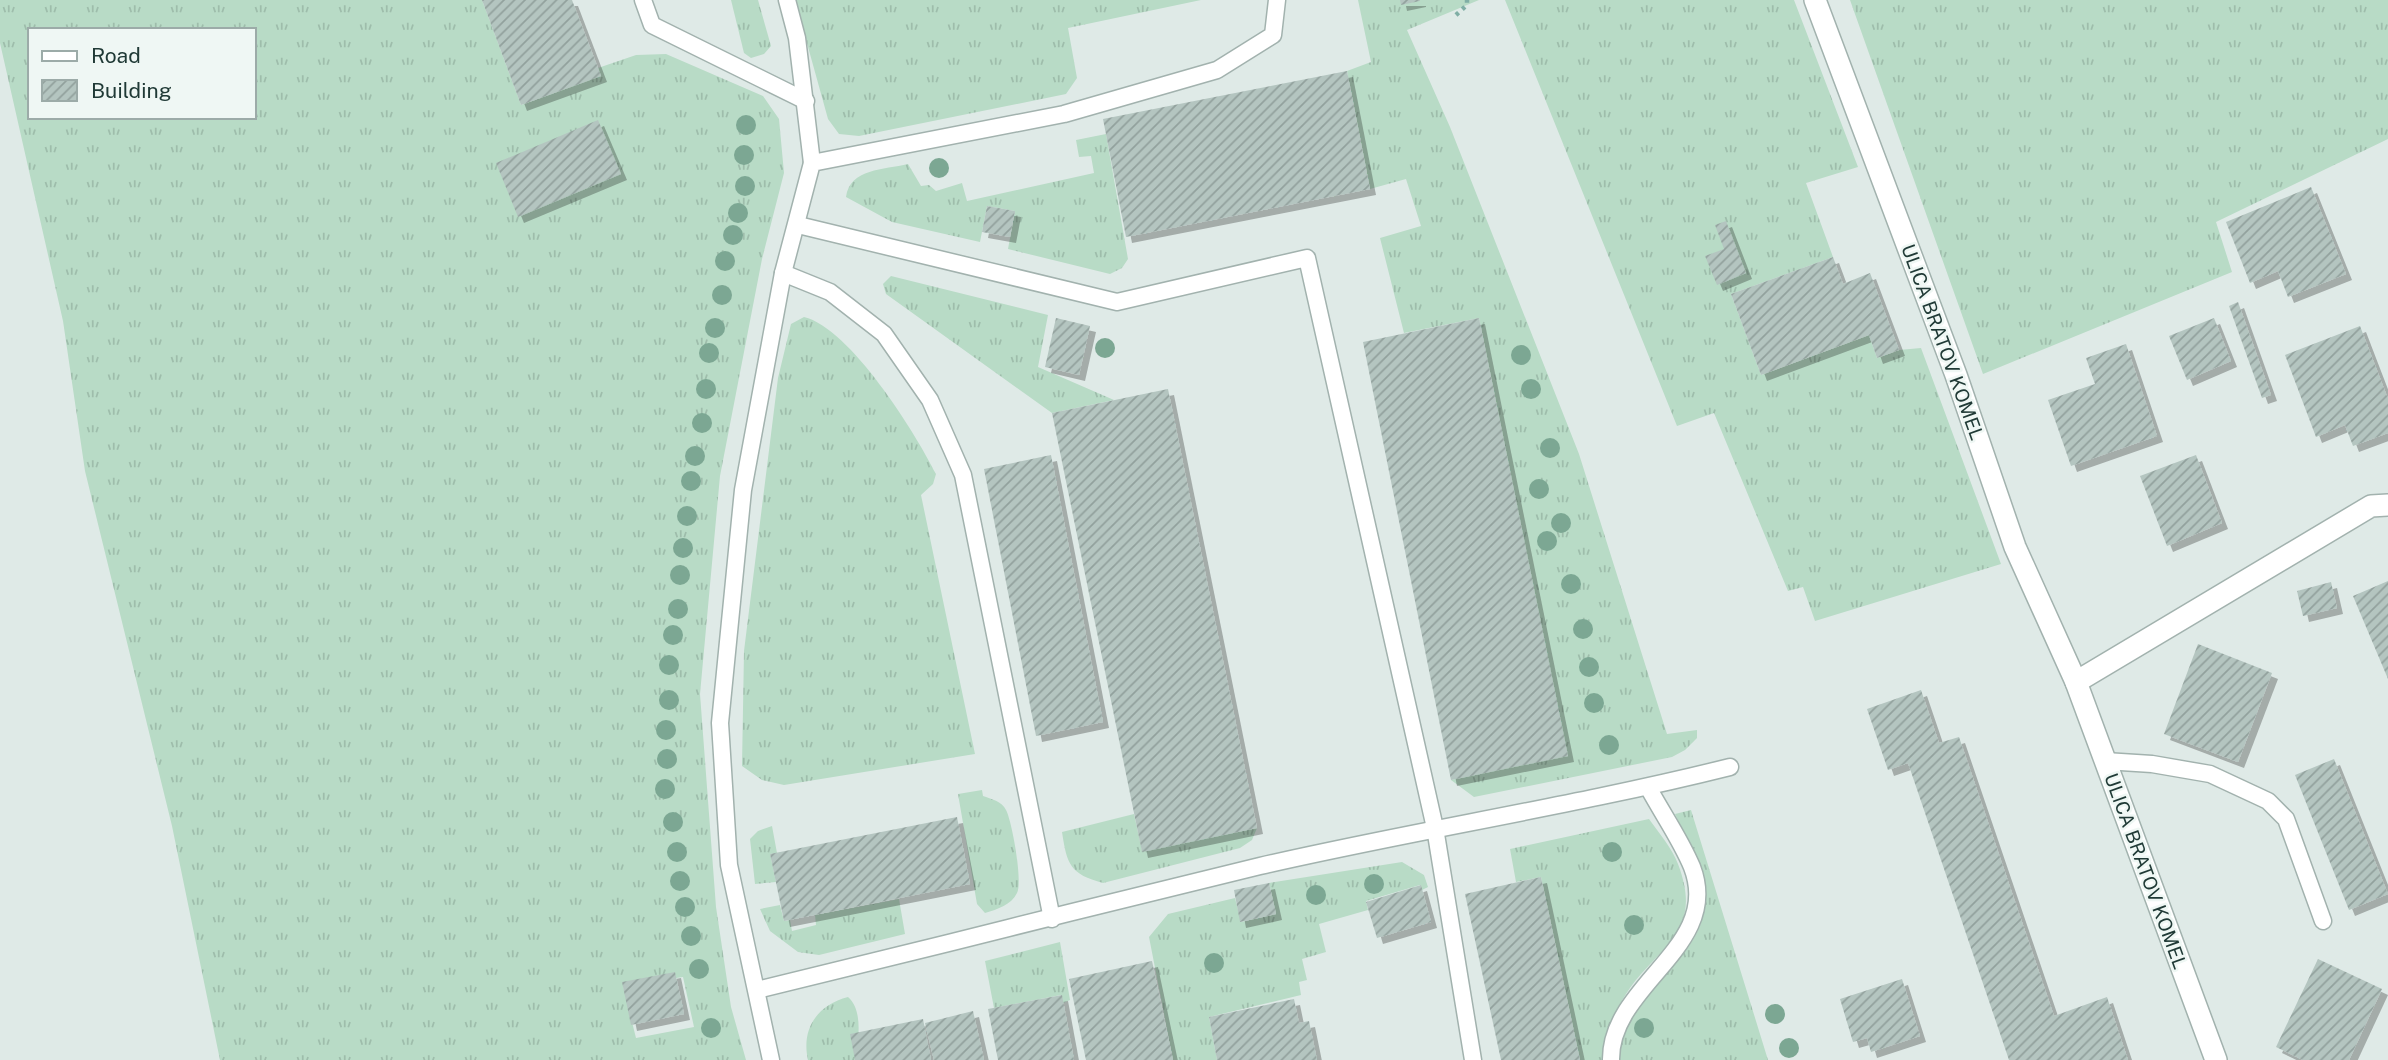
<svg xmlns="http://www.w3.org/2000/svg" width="2388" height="1060" viewBox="0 0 2388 1060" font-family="'Public Sans',sans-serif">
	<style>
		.grass { fill: url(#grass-tufts); fill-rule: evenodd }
		.building { fill: url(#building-hatch); filter: url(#shadow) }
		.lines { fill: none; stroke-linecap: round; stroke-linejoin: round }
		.lane-casing { stroke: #a2b2ae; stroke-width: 19 }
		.street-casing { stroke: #a2b2ae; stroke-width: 24 }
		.path { stroke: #80aea5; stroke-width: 4.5; stroke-dasharray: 3.5 5; stroke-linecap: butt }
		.lane { stroke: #fff; stroke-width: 16 }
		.street { stroke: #fff; stroke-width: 21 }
		.tree { fill: #7ca793 }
		.labels { text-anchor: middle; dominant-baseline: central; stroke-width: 5; stroke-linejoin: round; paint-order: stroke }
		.street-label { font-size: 19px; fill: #203a36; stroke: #eff7f4 }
	</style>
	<defs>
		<pattern id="grass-tufts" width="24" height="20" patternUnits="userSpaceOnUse" patternTransform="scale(1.75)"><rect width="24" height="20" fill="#b8dbc6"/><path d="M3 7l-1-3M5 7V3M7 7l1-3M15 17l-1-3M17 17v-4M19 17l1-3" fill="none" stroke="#9ebdab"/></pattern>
		<pattern id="building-hatch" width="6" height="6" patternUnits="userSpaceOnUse" patternTransform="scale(1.75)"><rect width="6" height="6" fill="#b4c5c0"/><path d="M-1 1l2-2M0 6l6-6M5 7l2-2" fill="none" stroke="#92a19d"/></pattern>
		<filter id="shadow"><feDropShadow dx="6" dy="6" stdDeviation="0" flood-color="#0004"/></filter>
	</defs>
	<rect width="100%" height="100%" fill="#dfeae7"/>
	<g class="grass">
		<path d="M 0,0 L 482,0 L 521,105 L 600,76 L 598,68 L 636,55 L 666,54 L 763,96 L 779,119 L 784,173 L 762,259 L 720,476 L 700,694 L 716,907 L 731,1007 L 746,1060 L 220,1060 L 172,826 L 85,471 L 63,321 L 0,43 ZM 30,30 L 254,30 L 254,117 L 30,117 ZM 683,977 L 694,1027 L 636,1038 L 623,986 Z"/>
		<polygon points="731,0 758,0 771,46 764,54 751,58 744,53"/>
		<polygon points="795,0 1201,0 1068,28 1077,78 1066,94 859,136 839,134 828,119"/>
		<polygon points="1358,0 1479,0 1407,30 1450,127 1579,454 1667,734 1697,730 1697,738 1685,750 1672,757 1474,797 1451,780 1567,755 1479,318 1404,333 1380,238 1421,226 1406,179 1370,189 1347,71 1371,62"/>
		<polygon points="1505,0 1794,0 1858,167 1806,183 1833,257 1731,294 1761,375 1869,335 1877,358 1899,350 1921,348 2001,564 1815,621 1803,587 1788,591 1714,413 1677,426"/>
		<polygon points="1850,0 2388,0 2388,139 2216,222 2232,272 1983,374"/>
		<path d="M 1106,134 L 1128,259 L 1122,268 L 1110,274 L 1008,249 L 1015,211 L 987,206 L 980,242 L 892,222 L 846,197 C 850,168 884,170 908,164 L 921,186 L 929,185 L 936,191 L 962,183 L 967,201 L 1094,173 L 1091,156 L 1079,157 L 1076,140 Z"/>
		<polygon points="891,276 1048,315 1038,367 1114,400 1052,413 886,294 883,284"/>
		<path d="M 804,317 C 850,328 915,432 936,474 L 933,484 L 921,495 L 975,754 L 784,785 L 762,780 L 742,766 L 744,651 L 778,378 L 791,324 Z"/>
		<path d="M 982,790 L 983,796 C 991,799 1002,801 1006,810 C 1012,821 1023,882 1017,893 C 1011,905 998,909 985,913 L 977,904 L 958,794 Z"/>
		<path d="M 1691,810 L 1768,1060 L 1620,1060 C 1618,985 1712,965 1705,889 C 1702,863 1686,838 1675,814 Z"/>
		<path d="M 1134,814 L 1142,851 L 1257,828 L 1252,840 L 1240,848 L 1103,883 C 1070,874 1067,865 1062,832 Z"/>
		<path d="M 1649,819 C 1659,833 1672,848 1678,864 C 1705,935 1657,946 1626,994 C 1613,1013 1606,1037 1605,1060 L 1580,1060 L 1541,877 L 1516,882 L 1510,849 Z"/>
		<polygon points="772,826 777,853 770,854 776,882 755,884 750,839 758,831"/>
		<polygon points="1402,862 1424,875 1428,887 1422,890 1420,885 1366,901 1368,910 1319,924 1326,952 1302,959 1307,980 1299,982 1301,995 1209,1017 1217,1060 1173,1060 1149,937 1168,914 1235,898 1241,922 1276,914 1269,883"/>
		<polygon points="899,899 905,934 819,955 798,952 770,931 760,909 780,905 784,921 790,920 792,931 816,925 815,915"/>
		<polygon points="1060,942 1070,1000 1063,1003 1061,995 994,1008 985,961"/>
		<path d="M 848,997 C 864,1011 858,1042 855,1060 L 808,1060 C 801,1029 817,1005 848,997 Z"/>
	</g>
	<g class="building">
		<polygon points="482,0 572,0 601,76 521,105"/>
		<polygon points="1400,0 1420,0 1420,1 1401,5"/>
		<polygon points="1347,71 1370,189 1126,237 1103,119"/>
		<polygon points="598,120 621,174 518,217 496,163"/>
		<polygon points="2311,187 2346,274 2288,297 2278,271 2250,283 2226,222"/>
		<polygon points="987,206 1015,211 1010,237 982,232"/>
		<polygon points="1726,221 1746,273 1717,285 1705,256 1724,249 1715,225"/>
		<polygon points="1833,257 1843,284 1870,273 1899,350 1877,358 1869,335 1761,375 1731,294"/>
		<polygon points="2238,302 2271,395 2262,398 2229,306"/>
		<polygon points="1056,318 1090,326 1079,375 1045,367"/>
		<polygon points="1479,318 1568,756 1451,780 1363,342"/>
		<polygon points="2214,318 2231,361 2187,380 2169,336"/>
		<polygon points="2360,326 2388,399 2388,433 2353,446 2345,425 2316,437 2285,355"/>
		<polygon points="2126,344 2157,436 2071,466 2048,400 2095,384 2086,358"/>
		<polygon points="1168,389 1257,828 1142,852 1052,413"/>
		<polygon points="1051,455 1103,722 1036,736 984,469"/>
		<polygon points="2196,455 2222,523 2167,546 2140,476"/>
		<polygon points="2388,581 2388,679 2353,596"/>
		<polygon points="2331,582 2337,608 2303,616 2297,591"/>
		<polygon points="2198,644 2272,673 2238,762 2164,734"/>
		<polygon points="1921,690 1939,743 1959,737 2054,1016 2107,997 2128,1060 2009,1060 1908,763 1888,770 1867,709"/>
		<polygon points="2334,759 2388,894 2349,910 2295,775"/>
		<polygon points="957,817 970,884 784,921 770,854"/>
		<polygon points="1541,877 1580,1060 1501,1060 1465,894"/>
		<polygon points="1269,883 1276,914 1240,922 1234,890"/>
		<polygon points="1421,885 1431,922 1377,938 1366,902"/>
		<polygon points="2318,959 2382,989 2349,1060 2303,1060 2276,1047"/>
		<polygon points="1152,961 1173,1060 1086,1060 1069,979"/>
		<polygon points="675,972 684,1014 631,1025 622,982"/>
		<polygon points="1902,979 1920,1036 1871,1052 1867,1038 1853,1042 1840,999"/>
		<polygon points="1062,995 1074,1060 998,1060 988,1009"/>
		<polygon points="1294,999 1299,1023 1309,1021 1317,1060 1217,1060 1209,1017"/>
		<polygon points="973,1011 984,1060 934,1060 925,1023"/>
		<polygon points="923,1019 931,1060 855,1060 850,1034"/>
	</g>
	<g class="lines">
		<defs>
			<g id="lane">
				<polyline points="643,0 652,25 806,101"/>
				<polyline points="787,0 797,38 812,163"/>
				<polyline points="798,225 1117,302 1307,258 1435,828 1473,1060"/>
				<polyline points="783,273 830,292 884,334 930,400 963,475 1052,919"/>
				<polyline points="2105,761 2152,764 2210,774 2268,801 2286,819 2323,921"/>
				<path d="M 757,990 C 925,950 1092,906 1260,866 C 1416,830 1574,806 1730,767"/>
				<polyline points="771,1060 729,865 720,723 743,490 783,273 812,163 1064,114 1217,70 1273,35 1277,0"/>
				<path d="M 1611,1060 C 1610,984 1723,947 1692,867 C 1681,840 1662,813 1648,787"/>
			</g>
			<g id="street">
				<polyline points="1815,0 1956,375 2015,547 2076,682 2216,1060"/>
				<polyline points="2076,682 2371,506 2388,505"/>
			</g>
		</defs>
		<use href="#lane" class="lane-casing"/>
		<use href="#street" class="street-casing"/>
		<polyline class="path" points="1456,15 1467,5 1467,0"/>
		<use href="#lane" class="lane"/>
		<use href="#street" class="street"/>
	</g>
	<g class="tree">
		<circle cx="746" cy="125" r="10"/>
		<circle cx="744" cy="155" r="10"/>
		<circle cx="939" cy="168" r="10"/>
		<circle cx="745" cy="186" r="10"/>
		<circle cx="738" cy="213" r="10"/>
		<circle cx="733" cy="235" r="10"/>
		<circle cx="725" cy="261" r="10"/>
		<circle cx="722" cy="295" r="10"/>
		<circle cx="715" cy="328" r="10"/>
		<circle cx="1105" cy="348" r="10"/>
		<circle cx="709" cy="353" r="10"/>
		<circle cx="1521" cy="355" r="10"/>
		<circle cx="706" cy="389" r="10"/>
		<circle cx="1531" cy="389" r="10"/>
		<circle cx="702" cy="423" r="10"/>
		<circle cx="1550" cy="448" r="10"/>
		<circle cx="695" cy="456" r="10"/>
		<circle cx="691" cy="481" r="10"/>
		<circle cx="1539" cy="489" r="10"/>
		<circle cx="687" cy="516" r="10"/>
		<circle cx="1561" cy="523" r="10"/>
		<circle cx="1547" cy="541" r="10"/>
		<circle cx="683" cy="548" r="10"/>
		<circle cx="680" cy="575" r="10"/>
		<circle cx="1571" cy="584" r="10"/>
		<circle cx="678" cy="609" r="10"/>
		<circle cx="1583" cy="629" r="10"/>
		<circle cx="673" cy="635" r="10"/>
		<circle cx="669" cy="665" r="10"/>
		<circle cx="1589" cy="667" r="10"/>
		<circle cx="669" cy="700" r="10"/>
		<circle cx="1594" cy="703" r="10"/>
		<circle cx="666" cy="730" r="10"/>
		<circle cx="1609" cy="745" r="10"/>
		<circle cx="667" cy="759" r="10"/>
		<circle cx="665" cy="789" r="10"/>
		<circle cx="673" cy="822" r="10"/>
		<circle cx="677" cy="852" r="10"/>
		<circle cx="1612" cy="852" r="10"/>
		<circle cx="680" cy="881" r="10"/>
		<circle cx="1374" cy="884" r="10"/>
		<circle cx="1316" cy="895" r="10"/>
		<circle cx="685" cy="907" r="10"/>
		<circle cx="1634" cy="925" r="10"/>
		<circle cx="691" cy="936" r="10"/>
		<circle cx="1214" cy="963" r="10"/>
		<circle cx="699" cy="969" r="10"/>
		<circle cx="1775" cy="1014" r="10"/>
		<circle cx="711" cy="1028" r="10"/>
		<circle cx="1644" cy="1028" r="10"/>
		<circle cx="1789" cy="1048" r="10"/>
	</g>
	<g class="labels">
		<g class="street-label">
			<text transform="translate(1943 342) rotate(70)">ULICA BRATOV KOMEL</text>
			<text transform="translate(2146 871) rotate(70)">ULICA BRATOV KOMEL</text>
		</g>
	</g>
	<rect x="28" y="28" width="228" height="91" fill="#eff7f4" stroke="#9caba8" stroke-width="2"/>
	<rect x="42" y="51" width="35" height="10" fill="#ffffff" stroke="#9caba8" stroke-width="2"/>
	<text x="91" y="63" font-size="21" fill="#203a36">Road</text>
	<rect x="42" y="80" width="35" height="21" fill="url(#building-hatch)" stroke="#9caba8" stroke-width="2"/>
	<text x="91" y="98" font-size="21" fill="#203a36">Building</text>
</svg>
